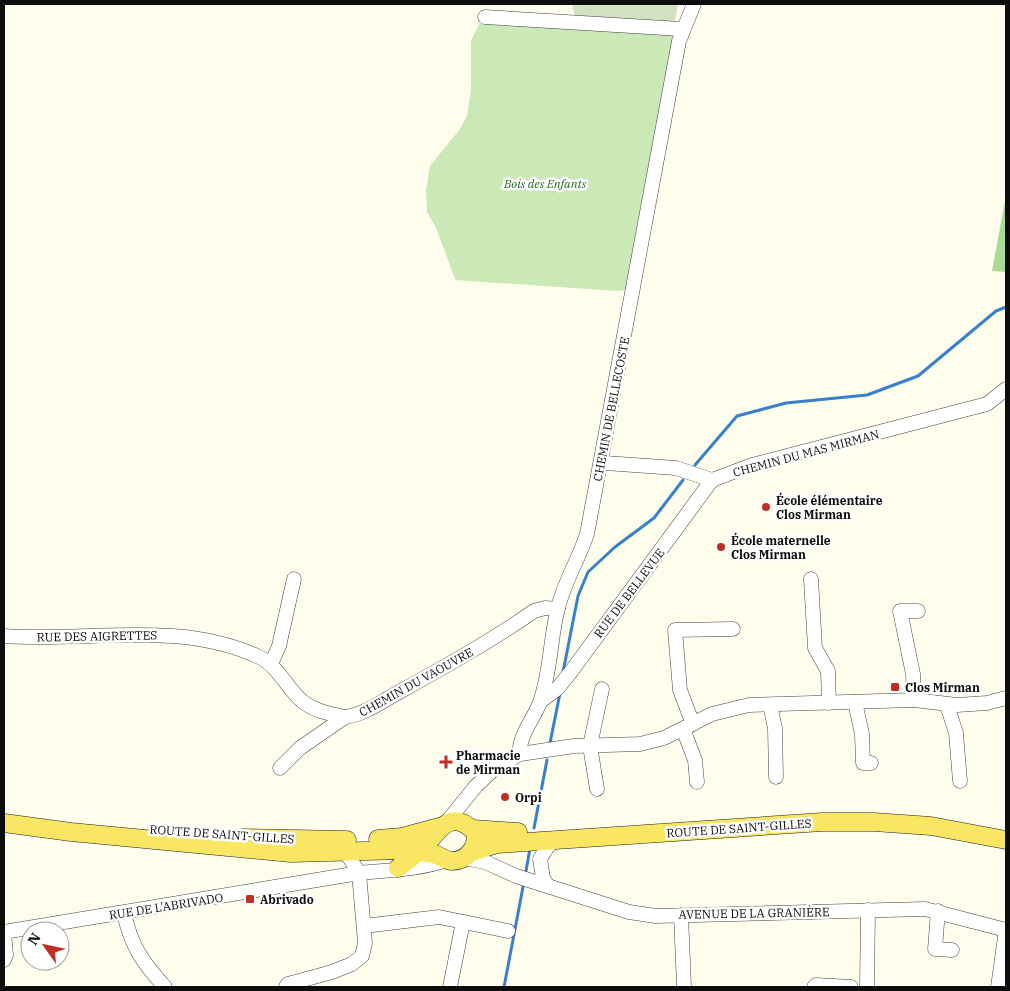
<svg xmlns="http://www.w3.org/2000/svg" width="1010" height="991" viewBox="0 0 1010 991" font-family="'IBM Plex Serif',serif">
	<style>
		.green { fill: #cbe9b7 }
		.forest { fill: #adda96 }
		.cemetery { fill: #d2e1bf }
		.lines { fill: none; stroke-linecap: round; stroke-linejoin: round }
		.stream { stroke: #3880ce; stroke-width: 3 }
		.minor-casing { stroke: #404040; stroke-width: 15 }
		.major-casing { stroke: #1e1e1e; stroke-width: 19 }
		.minor { stroke: #fff; stroke-width: 14 }
		.major { stroke: #f9e763; stroke-width: 18 }
		.poi-dot { fill: #be2f24; stroke: #fff; stroke-width: 2 }
		.labels { text-anchor: middle; dominant-baseline: central; stroke-width: 5; stroke-linejoin: round; paint-order: stroke }
		.park-label { font-size: 12px; font-style: italic; fill: #23661d; stroke: #fff }
		.street-label { font-size: 12px; fill: #0d0d0d; stroke: #fff }
		.poi-label { font-size: 12px; font-weight: bold; fill: #0d0d0d; stroke: #fff; text-anchor: start }
	</style>
	<rect width="100%" height="100%" fill="#fffeed"/>
	<polygon class="green" points="479,24 675,31 626,290 616,291 456,280 454,276 436,228 427,212 426,190 430,166 460,129 467,116 471,90 471,41"/>
	<polygon class="forest" points="1006,195 1006,272 992,271"/>
	<polygon class="cemetery" points="572,4 678,4 674,25 575,17"/>
	<g class="lines">
		<g class="stream">
			<polyline points="695,465 737,416 786,403 867,395 918,376 996,311 1006,307"/>
			<polyline points="563,672 578,596 588,572 615,547 654,518 683,480"/>
			<polyline points="550,743 560,693"/>
			<polyline points="534,828 547,760"/>
			<polyline points="526,871 530,848"/>
			<polyline points="504,987 523,887"/>
		</g>
		<defs>
			<g id="minor">
				<polyline points="485,17 681,29"/>
				<polyline points="601,465 605,463 676,468 712,480 752,465 987,404 1006,389"/>
				<polyline points="811,579 815,648 828,671 829,703"/>
				<path d="M 4,636 C 89,642 176,620 257,656 C 278,665 286,687 302,701 C 314,711 330,714 345,717"/>
				<polyline points="271,664 279,646 294,579"/>
				<polyline points="914,700 913,674 900,611 918,611"/>
				<polyline points="541,701 557,689 570,673 712,480"/>
				<polyline points="855,702 862,734 863,763 871,763"/>
				<polyline points="770,705 775,728 776,777"/>
				<polyline points="947,705 956,733 960,781"/>
				<polyline points="693,724 680,690 675,630 733,629"/>
				<polyline points="683,729 695,760 697,782"/>
				<path d="M 520,754 C 518,736 534,719 540,702 C 551,672 550,638 558,608 C 564,582 579,559 587,534 L 679,41 L 694,4"/>
				<path d="M 280,768 L 300,748 L 345,717 C 364,715 384,700 401,691 C 446,666 491,641 534,611 L 545,608 L 558,609"/>
				<polyline points="597,789 590,746 602,689"/>
				<polyline points="446,823 476,786 496,767 520,754 574,746 640,744 664,738 712,714 749,705 914,700 957,705 987,703 1006,698"/>
				<polyline points="464,858 485,862 516,876 629,912 656,916 925,909 1006,930"/>
				<polyline points="548,886 543,878 540,859 548,846 556,840"/>
				<polyline points="938,911 935,949 952,950"/>
				<path d="M 124,913 C 131,946 143,963 165,987"/>
				<polyline points="681,915 684,987"/>
				<polyline points="364,926 439,917 508,931"/>
				<path d="M 4,932 L 359,873 C 389,870 418,870 447,860"/>
				<polyline points="4,933 6,955 4,960"/>
				<polyline points="286,987 288,984 332,972 352,964 362,956 365,943 359,873 345,851"/>
				<polyline points="450,987 463,922"/>
				<polyline points="814,987 816,985 851,987"/>
				<polyline points="867,987 868,910"/>
				<polyline points="998,987 1006,930"/>
			</g>
			<g id="major">
				<path d="M 4,823 L 71,832 L 291,853 L 403,850 C 413,851 424,852 434,854 C 441,856 445,861 452,861 C 467,861 479,846 475,832 C 451,808 440,829 425,846 C 417,854 407,861 398,868"/>
				<polyline points="472,829 518,832"/>
				<polyline points="243,838 347,840"/>
				<polyline points="378,839 402,837 439,827"/>
				<polyline points="472,852 497,844 822,822 874,822 931,826 1006,840"/>
			</g>
		</defs>
		<use href="#minor" class="minor-casing"/>
		<use href="#major" class="major-casing"/>
		<use href="#minor" class="minor"/>
		<use href="#major" class="major"/>
	</g>
	<g class="poi-dot">
		<circle cx="766" cy="507" r="5"/>
		<circle cx="721" cy="547" r="5"/>
		<rect x="890" y="682" width="10" height="10" rx="2.5"/>
		<path d="M443.5 754.5h5v5h5v5h-5v5h-5v-5h-5v-5h5z"/>
		<circle cx="505" cy="797" r="5"/>
		<rect x="245" y="894" width="10" height="10" rx="2.5"/>
	</g>
	<g class="labels">
		<g class="park-label">
			<text x="545" y="183">Bois des Enfants</text>
		</g>
		<g class="street-label">
			<text transform="translate(611 409) rotate(-79)">CHEMIN DE BELLECOSTE</text>
			<text transform="translate(806 453) rotate(-15)">CHEMIN DU MAS MIRMAN</text>
			<text transform="translate(629 593) rotate(-53)">RUE DE BELLEVUE</text>
			<text transform="translate(97 636) rotate(-1)">RUE DES AIGRETTES</text>
			<text transform="translate(416 682) rotate(-29)">CHEMIN DU VAOUVRE</text>
			<text transform="translate(739 828) rotate(-4)">ROUTE DE SAINT-GILLES</text>
			<text transform="translate(222 834) rotate(4)">ROUTE DE SAINT-GILLES</text>
			<text transform="translate(166 906) rotate(-9)">RUE DE L'ABRIVADO</text>
			<text transform="translate(754 913) rotate(-1)">AVENUE DE LA GRANIÈRE</text>
		</g>
		<g class="poi-label">
			<text x="776" y="500">École élémentaire<tspan x="776" dy="14">Clos Mirman</tspan></text>
			<text x="731" y="540">École maternelle<tspan x="731" dy="14">Clos Mirman</tspan></text>
			<text x="905" y="687">Clos Mirman</text>
			<text x="456" y="755">Pharmacie<tspan x="456" dy="14">de Mirman</tspan></text>
			<text x="515" y="797">Orpi</text>
			<text x="260" y="899">Abrivado</text>
		</g>
	</g>
	<rect width="1010" height="991" fill="none" stroke="#0d0d0d" stroke-width="10"/>
	<g transform="translate(45 946) rotate(303)"><circle r="24" fill="#ffffff" stroke="#9e9e9e"/>
	<path d="M0-4L9 19L0 12L-9 19Z" fill="#be2f24"/>
	<text y="-8" font-size="14" font-weight="bold" text-anchor="middle" fill="#0d0d0d">N</text>
	</g>
</svg>
